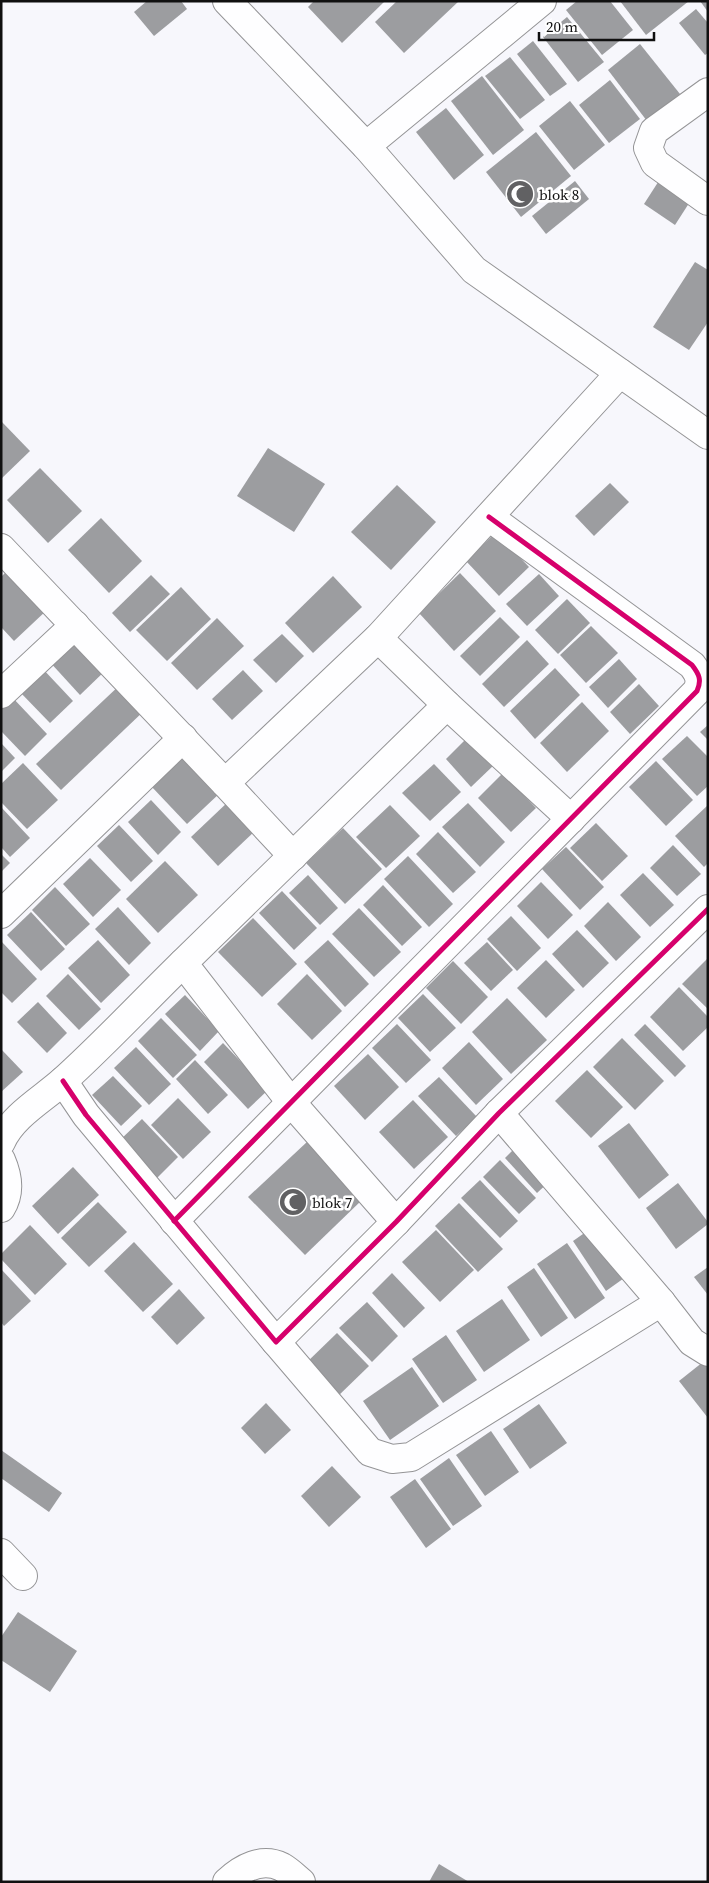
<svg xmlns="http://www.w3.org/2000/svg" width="709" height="1883" viewBox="0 0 709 1883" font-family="'Source Serif 4',serif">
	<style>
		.building { fill: #9c9da0 }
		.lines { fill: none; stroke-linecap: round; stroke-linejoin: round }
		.minor-casing { stroke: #949496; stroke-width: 30 }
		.minor { stroke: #fefeff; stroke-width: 28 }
		.cycleway-casing { stroke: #fff; stroke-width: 8 }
		.cycleway { stroke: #d6006c; stroke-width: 5 }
		.labels { text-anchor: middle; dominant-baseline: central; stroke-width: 5; stroke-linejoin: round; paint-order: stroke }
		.poi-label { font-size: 15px; fill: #101010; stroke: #fff; text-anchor: start }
	</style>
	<rect width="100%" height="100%" fill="#f7f7fc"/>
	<g class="building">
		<polygon points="147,1 181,1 187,9 154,36 134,12"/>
		<polygon points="314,1 385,1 342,43 308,7"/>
		<polygon points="397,1 459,1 404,53 375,22"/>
		<polygon points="577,1 610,1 633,30 602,55 566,10"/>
		<polygon points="620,1 689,1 646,35"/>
		<polygon points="700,1 708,1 708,12"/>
		<polygon points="696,9 708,23 708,53 705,55 679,23"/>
		<polygon points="567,17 604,62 578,82 543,37"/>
		<polygon points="533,41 567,84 550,96 517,54"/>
		<polygon points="640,44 680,94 647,121 608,70"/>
		<polygon points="510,57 545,100 520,119 485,76"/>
		<polygon points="482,76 524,130 493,155 451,101"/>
		<polygon points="610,80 640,119 609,143 579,105"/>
		<polygon points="570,101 605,145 574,170 539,126"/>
		<polygon points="446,108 484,155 454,180 416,132"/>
		<polygon points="536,132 571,176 521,217 486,172"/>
		<polygon points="662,176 693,197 675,225 644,204"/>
		<polygon points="575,181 589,199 546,234 532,216"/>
		<polygon points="695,262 708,270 708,322 689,350 653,327"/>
		<polygon points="1,421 30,451 1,479"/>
		<polygon points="268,448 325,484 294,532 237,496"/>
		<polygon points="40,468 82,511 48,543 7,500"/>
		<polygon points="610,483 629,502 594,536 575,516"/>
		<polygon points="397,485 436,522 391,570 351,532"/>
		<polygon points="101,518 142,561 109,593 68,550"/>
		<polygon points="496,532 529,567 499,596 466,561"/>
		<polygon points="10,568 48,609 14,641 1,627 1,577"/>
		<polygon points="460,573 496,611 454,651 419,613"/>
		<polygon points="539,574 559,596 527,626 506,604"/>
		<polygon points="151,575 170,594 130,632 112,613"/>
		<polygon points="333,576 362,607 313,653 285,623"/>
		<polygon points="181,587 211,619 167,661 136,630"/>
		<polygon points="567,599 590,623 558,654 535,630"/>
		<polygon points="500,617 520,637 480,676 460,656"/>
		<polygon points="217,618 244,646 197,690 171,663"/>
		<polygon points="591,626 618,653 586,683 560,655"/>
		<polygon points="282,634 304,656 276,683 253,660"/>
		<polygon points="74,635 107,669 80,695 48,660"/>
		<polygon points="527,640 549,664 504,707 482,684"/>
		<polygon points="619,659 637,679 608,708 589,687"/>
		<polygon points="42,668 73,701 50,723 18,690"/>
		<polygon points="555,668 580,695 535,739 510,711"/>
		<polygon points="243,670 263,691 232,720 212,699"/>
		<polygon points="122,683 146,709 61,790 36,764"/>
		<polygon points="639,684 659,706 630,734 610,712"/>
		<polygon points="11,696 47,734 25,756 1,731 1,705"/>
		<polygon points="582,702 609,731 567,772 540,743"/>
		<polygon points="708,725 708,740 700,732"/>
		<polygon points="469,736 495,764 471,787 446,759"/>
		<polygon points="687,736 708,757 708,786 697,796 662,759"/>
		<polygon points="1,743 15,758 1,772"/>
		<polygon points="185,753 221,792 187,824 151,786"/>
		<polygon points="656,761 693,800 666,826 629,787"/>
		<polygon points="23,763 58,800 27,829 1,802 1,784"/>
		<polygon points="434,764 461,792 430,821 402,793"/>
		<polygon points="503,773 536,808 511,832 478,798"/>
		<polygon points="151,800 181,832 158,855 128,822"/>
		<polygon points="230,800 257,829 218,866 191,837"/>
		<polygon points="468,803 505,842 480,867 442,827"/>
		<polygon points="390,805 420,836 386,868 356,837"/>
		<polygon points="708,805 708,863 704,867 675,836"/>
		<polygon points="1,807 30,838 10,857 1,847"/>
		<polygon points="596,823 628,856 602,881 570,848"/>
		<polygon points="119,825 153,861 131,882 97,846"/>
		<polygon points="343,828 382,869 345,904 306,863"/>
		<polygon points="438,832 476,872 453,893 416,854"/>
		<polygon points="673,845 701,874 677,896 650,868"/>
		<polygon points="566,847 604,887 580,910 542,869"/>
		<polygon points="1,854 10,863 1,872"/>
		<polygon points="408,856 453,904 429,927 384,879"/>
		<polygon points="90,858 121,890 93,917 63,884"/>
		<polygon points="165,861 198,895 158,933 126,899"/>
		<polygon points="643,873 674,905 650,927 620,895"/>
		<polygon points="308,875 338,908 320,925 289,893"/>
		<polygon points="541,882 573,915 548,939 517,906"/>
		<polygon points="383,885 422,927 402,946 363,905"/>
		<polygon points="55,887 90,924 66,946 32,910"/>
		<polygon points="282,891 317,928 294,950 259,913"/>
		<polygon points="608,902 641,937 616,961 584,926"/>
		<polygon points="118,907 151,943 129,965 95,929"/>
		<polygon points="359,908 401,952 374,977 332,934"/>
		<polygon points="31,912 65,949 41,971 7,935"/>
		<polygon points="511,916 541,948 517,971 487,939"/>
		<polygon points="253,918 297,964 262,997 218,952"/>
		<polygon points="577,930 609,963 583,988 552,954"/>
		<polygon points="98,940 130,975 101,1003 68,968"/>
		<polygon points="328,940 369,984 345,1007 304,962"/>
		<polygon points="1,941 37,979 12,1003 1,992"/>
		<polygon points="487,942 513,970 491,991 464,963"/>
		<polygon points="708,958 708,1009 682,984"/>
		<polygon points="546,960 575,990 546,1018 517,988"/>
		<polygon points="453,961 488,997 461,1024 426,988"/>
		<polygon points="68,974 101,1009 79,1030 46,996"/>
		<polygon points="307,974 342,1011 312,1040 277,1004"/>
		<polygon points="679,987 708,1017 708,1027 683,1051 650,1017"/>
		<polygon points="423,994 456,1028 430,1052 398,1018"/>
		<polygon points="185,995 219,1031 200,1051 165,1014"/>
		<polygon points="507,998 547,1040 511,1074 472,1032"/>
		<polygon points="38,1002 67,1033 47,1053 17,1022"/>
		<polygon points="161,1018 197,1055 173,1078 138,1041"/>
		<polygon points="397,1024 431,1060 406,1083 372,1048"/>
		<polygon points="645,1024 686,1066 675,1077 634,1035"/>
		<polygon points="622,1038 664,1081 635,1110 593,1067"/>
		<polygon points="469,1042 503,1079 476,1105 442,1068"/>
		<polygon points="223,1043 268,1090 248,1109 204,1062"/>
		<polygon points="136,1047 171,1084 149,1105 114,1068"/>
		<polygon points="1,1049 23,1072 1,1092"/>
		<polygon points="368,1054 399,1087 365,1120 334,1086"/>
		<polygon points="195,1060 228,1095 208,1114 176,1079"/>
		<polygon points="587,1070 623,1107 591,1138 555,1101"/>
		<polygon points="113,1076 142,1106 121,1126 92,1095"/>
		<polygon points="439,1077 477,1117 456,1136 418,1096"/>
		<polygon points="178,1098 211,1132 183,1159 151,1125"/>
		<polygon points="413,1100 448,1137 414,1169 379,1132"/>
		<polygon points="142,1119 178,1157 155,1180 119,1141"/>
		<polygon points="629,1123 669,1175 639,1199 598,1146"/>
		<polygon points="308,1141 363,1199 305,1255 248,1197"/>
		<polygon points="519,1144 552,1179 537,1193 505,1158"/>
		<polygon points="500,1160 536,1198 519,1214 483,1177"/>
		<polygon points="73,1167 99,1195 58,1234 32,1206"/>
		<polygon points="480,1180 518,1221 500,1238 461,1198"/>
		<polygon points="678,1183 708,1222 708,1224 676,1249 646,1208"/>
		<polygon points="98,1202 127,1232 89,1267 61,1238"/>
		<polygon points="459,1203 503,1249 478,1272 435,1226"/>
		<polygon points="30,1225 67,1264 35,1295 1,1259 1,1254"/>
		<polygon points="593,1227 627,1276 606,1291 573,1241"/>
		<polygon points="436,1230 474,1270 440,1302 402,1262"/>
		<polygon points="134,1242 173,1284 143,1312 104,1271"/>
		<polygon points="567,1243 605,1298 575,1319 537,1264"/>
		<polygon points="708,1267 708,1295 694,1277"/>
		<polygon points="534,1268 568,1318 541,1337 507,1287"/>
		<polygon points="1,1269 31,1301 4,1326 1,1322"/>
		<polygon points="392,1273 425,1308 404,1328 372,1293"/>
		<polygon points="179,1289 205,1318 177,1345 151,1317"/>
		<polygon points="502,1299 530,1340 484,1372 456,1331"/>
		<polygon points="367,1302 398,1336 372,1362 339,1328"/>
		<polygon points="337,1333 369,1366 336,1398 305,1364"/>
		<polygon points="446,1335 477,1380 443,1403 412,1359"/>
		<polygon points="708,1358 708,1418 679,1381"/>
		<polygon points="412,1367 439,1406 390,1440 363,1401"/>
		<polygon points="266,1403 291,1430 265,1454 241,1428"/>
		<polygon points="539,1404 567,1443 530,1469 503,1429"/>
		<polygon points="491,1431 519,1472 485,1496 456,1455"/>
		<polygon points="1,1450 62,1493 49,1512 1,1478"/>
		<polygon points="449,1458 482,1506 453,1526 420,1479"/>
		<polygon points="332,1466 361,1497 329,1527 301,1496"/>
		<polygon points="415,1479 451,1529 426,1548 390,1497"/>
		<polygon points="18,1612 77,1651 50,1692 1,1660 1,1637"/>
		<polygon points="439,1864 469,1882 429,1882"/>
	</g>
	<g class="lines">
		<defs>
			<g id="minor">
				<polyline points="227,1 366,146 474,270 708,435"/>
				<polyline points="708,92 654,131 648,148 655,163 708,201"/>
				<polyline points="366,146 542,1"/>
				<polyline points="1,548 225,783 378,638 620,373"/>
				<polyline points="378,638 447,705 571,819"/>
				<polyline points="1,694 75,625"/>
				<polyline points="225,783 293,856"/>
				<polyline points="1,914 183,738"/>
				<polyline points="63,1081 86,1115 276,1342 396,1222 499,1113 708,909"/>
				<polyline points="499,1113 661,1302 692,1342 708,1352"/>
				<path d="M 1,1142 C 12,1116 43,1099 63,1081 C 105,1043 143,1002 183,963"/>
				<path d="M 1,1160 C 8,1176 11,1192 1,1208"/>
				<path d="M 174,1221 L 697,691 C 702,680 699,674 692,665 L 489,517"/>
				<polyline points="396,1222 290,1101 183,963 447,705"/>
				<polyline points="276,1342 370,1452 392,1459 411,1457 661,1302"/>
				<polyline points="1,1553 23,1576"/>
				<path d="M 227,1882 C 242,1868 262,1857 282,1867 C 289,1871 295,1877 301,1882"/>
			</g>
		</defs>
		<use href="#minor" class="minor-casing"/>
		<use href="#minor" class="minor"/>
		<defs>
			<g id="cycleway">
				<polyline points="63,1081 86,1115 276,1342 396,1222 499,1113 708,909"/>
				<path d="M 174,1221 L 697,691 C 702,680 699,674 692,665 L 489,517"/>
			</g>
		</defs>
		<use href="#cycleway" class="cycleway-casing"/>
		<use href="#cycleway" class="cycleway"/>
	</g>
	<defs>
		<symbol id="mosque-disc" viewBox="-11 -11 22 22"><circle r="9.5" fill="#616163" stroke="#fff"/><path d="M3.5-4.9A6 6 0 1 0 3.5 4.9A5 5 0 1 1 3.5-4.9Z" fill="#fff"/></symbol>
	</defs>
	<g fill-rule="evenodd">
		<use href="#mosque-disc" x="504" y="178" width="32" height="32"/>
		<use href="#mosque-disc" x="277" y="1186" width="32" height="32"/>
	</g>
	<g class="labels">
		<g class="poi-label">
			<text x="539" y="194">blok 8</text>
			<text x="312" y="1202">blok 7</text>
		</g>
	</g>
	<rect width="709" height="1883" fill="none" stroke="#101010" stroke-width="5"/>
	<path d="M539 32v8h115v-8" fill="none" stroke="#101010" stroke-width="2.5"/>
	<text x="546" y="32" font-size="15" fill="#101010" stroke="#ffffff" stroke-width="4" paint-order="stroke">20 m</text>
</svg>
